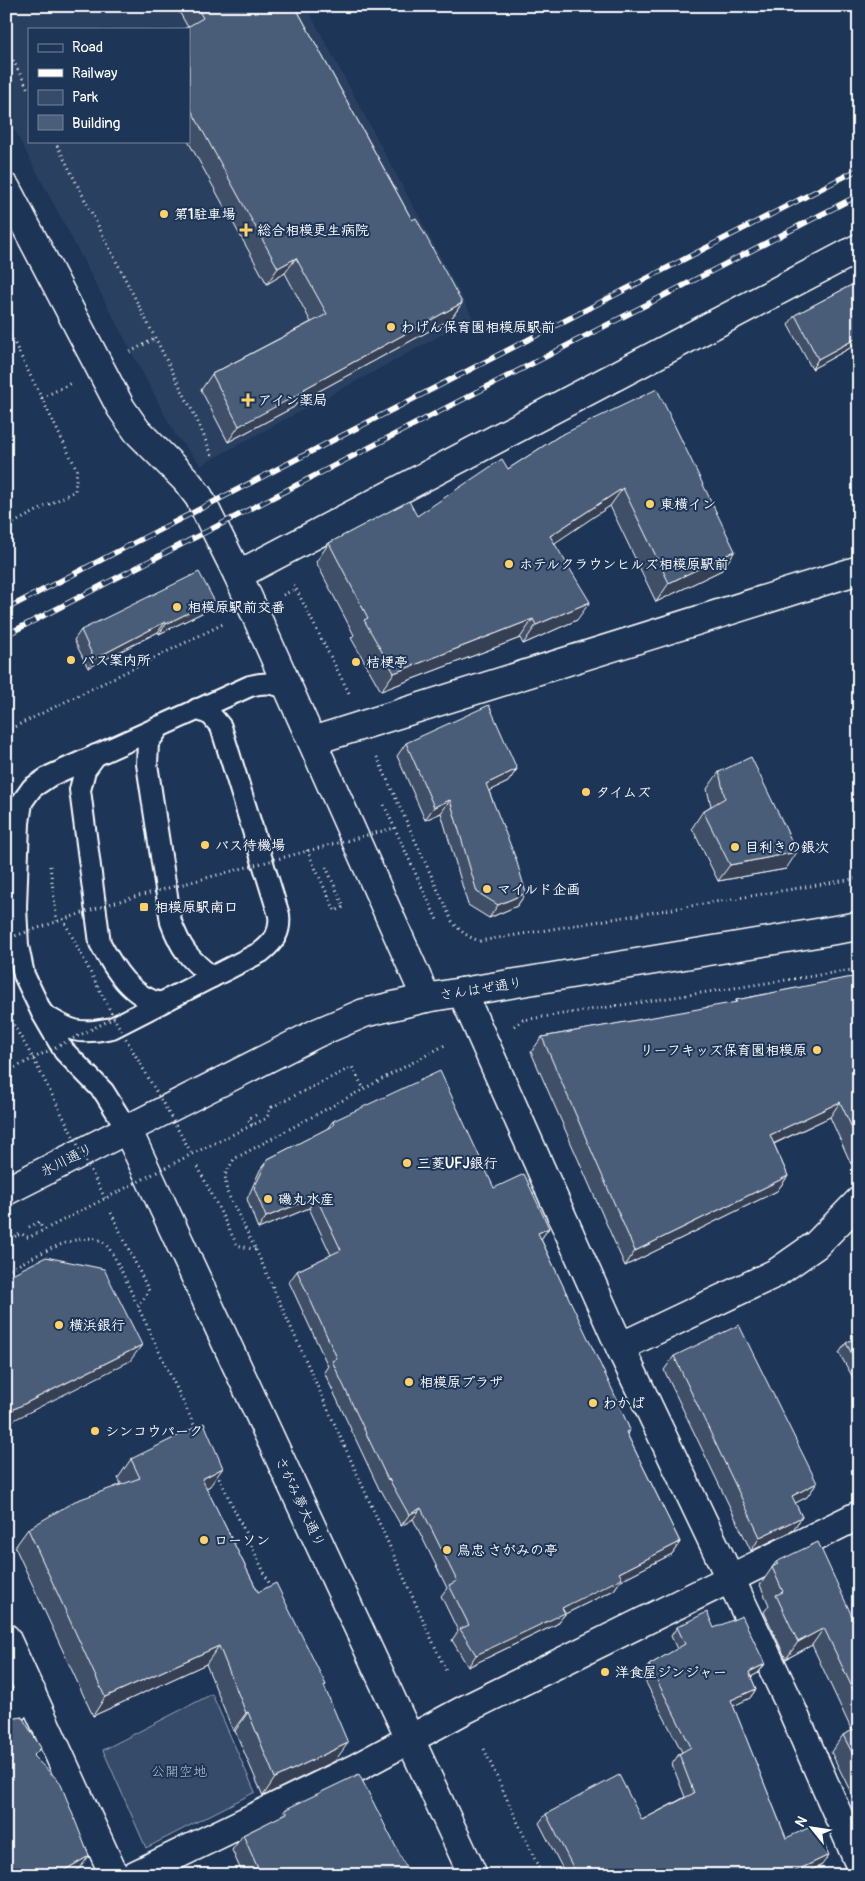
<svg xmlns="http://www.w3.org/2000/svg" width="865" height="1881" viewBox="0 0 865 1881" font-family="Pangolin,'Klee One',sans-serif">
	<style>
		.built { fill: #2a4161; fill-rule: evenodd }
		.green { fill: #364b69; stroke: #9aa5b4 }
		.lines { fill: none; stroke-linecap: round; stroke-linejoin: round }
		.service-casing { stroke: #fff; stroke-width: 24 }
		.minor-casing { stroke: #fff; stroke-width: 31 }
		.tertiary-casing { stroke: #fff; stroke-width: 31 }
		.secondary-casing { stroke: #fff; stroke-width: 31 }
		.path { stroke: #fff; stroke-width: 3; stroke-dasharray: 1 4; stroke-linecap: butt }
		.service { stroke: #1d3557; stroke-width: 20 }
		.minor { stroke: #1d3557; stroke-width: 28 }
		.tertiary { stroke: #1d3557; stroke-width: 28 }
		.secondary { stroke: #1d3557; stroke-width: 28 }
		.rail-casing { stroke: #fff; stroke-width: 5.5 }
		.rail { stroke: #1d3557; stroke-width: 4; stroke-dasharray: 11; stroke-linecap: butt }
		.path-bridge { stroke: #fff; stroke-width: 3; stroke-dasharray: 1 4; stroke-linecap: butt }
		.wall { fill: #405068; stroke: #fff }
		.shaded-wall { fill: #344155; stroke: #fff }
		.building { fill: #4a5d79; stroke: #fff }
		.poi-dot { fill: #ffd166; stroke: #1d3557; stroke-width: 2 }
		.labels { text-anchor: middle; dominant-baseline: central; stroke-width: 4; stroke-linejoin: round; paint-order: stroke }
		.poi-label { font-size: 14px; font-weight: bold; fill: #fff; stroke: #1d3557; text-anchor: start }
		.street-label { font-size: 14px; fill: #fff; stroke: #1d3557 }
		.park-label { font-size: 14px; fill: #b9c0ca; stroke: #1d3557 }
	</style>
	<rect width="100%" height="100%" fill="#1d3557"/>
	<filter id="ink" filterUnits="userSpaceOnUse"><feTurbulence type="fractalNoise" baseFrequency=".02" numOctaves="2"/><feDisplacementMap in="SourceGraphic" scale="10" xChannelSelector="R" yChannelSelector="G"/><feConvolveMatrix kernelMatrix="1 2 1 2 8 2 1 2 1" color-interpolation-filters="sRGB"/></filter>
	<g filter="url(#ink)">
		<path class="built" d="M 6,6 L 306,6 L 473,318 L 201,465 L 176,436 L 6,114 ZM 29,29 L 189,29 L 189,141 L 29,141 Z"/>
		<polygon class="green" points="212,1694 255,1792 146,1848 103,1750"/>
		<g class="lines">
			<defs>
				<g id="service">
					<path d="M 160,726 L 148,743 L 147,764 L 171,922 C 181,949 189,959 212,977"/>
					<path d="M 96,755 L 85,770 L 80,790 L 100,943 C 114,969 131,997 161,1003"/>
					<path d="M 43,1014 C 71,1032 79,1035 112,1028 L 261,952 C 274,942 281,932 279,915 L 221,727 L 211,715 L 197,709"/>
					<path d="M 127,1129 L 104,1092 L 64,1051 L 42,1013 L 24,975 L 18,946 L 16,907 L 19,823 L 22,802 L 32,788 L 50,776 L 250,686 C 265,682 274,683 288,689"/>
				</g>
				<g id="minor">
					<polyline points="6,188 121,408 137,431 186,480 199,497 238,575 859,248"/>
					<polyline points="312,741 859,570"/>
					<polyline points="462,992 620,1347 787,1698 859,1863"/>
					<polyline points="620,1347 776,1273 816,1245 859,1201"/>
					<polyline points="6,1638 114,1875"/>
					<polyline points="6,1716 31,1691"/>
					<polyline points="135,1875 356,1768 464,1710 859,1515"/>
				</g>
				<g id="tertiary">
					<polyline points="238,575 426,998"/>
					<polyline points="6,1191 317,1033 364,1013 426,998 859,926"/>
				</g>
				<polyline id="secondary" points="127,1129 473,1875"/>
			</defs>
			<use href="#service" class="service-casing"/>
			<use href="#minor" class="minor-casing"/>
			<use href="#tertiary" class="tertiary-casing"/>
			<use href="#secondary" class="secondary-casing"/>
			<g class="path">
				<polyline points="6,47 29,91"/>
				<polyline points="55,141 196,418 212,455"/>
				<polyline points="6,326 77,470 75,491 6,527"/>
				<polyline points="130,352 156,338"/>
				<polyline points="42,398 71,383"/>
				<polyline points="294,585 349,693"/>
				<polyline points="283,595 296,589"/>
				<polyline points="6,731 223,624"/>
				<path d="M 377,757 L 452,921 C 460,931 467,937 480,941 L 859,878"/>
				<polyline points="384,805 438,922"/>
				<polyline points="307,850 335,911 344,907 326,867"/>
				<polyline points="50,866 57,921"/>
				<polyline points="514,1026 523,1020 859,969"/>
				<polyline points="272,1107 352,1067 364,1089"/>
				<polyline points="252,1125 248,1119 258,1114"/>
				<polyline points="198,1167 237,1245 256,1250 227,1192 225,1175 234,1159 447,1044"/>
				<polyline points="111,1213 149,1291 138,1307 196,1429"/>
				<polyline points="29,1227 39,1222 43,1230"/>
				<polyline points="6,1241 18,1235"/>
				<polyline points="256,1250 446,1671"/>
				<path d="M 6,1271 C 28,1261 81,1227 103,1242 C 114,1249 131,1293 138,1307"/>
				<polyline points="217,1473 272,1589"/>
				<polyline points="484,1749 542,1875"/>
			</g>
			<use href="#service" class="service"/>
			<use href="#minor" class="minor"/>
			<use href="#tertiary" class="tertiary"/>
			<use href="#secondary" class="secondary"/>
			<defs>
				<g id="rail">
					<polyline points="6,609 859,169"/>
					<polyline points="6,635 859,195"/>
				</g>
			</defs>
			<use href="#rail" class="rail-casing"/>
			<use href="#rail" class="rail"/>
			<g class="path-bridge">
				<polyline points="63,919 114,1018 192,1154"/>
				<polyline points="6,939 112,903 394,828"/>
				<polyline points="6,1012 33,1058 105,1198"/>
				<polyline points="6,1072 114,1018"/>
				<polyline points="18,1235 22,1234 26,1237 30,1237 192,1154 265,1119 269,1114 269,1109 272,1107"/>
			</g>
		</g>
		<g class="wall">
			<polygon points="176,6 295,6 412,220 462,303 451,319 297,403 294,407 228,442 201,390 212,374 311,322 285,273 267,284 188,141 189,29"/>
			<polygon points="859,281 859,343 812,369 788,325 795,315"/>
			<polygon points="559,436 735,551 722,570 656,602 610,506 554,543 577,620 523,644 520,638 381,691 351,638 354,635 316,562 329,543 417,516 508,469"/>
			<polygon points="208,610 159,634 158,632 88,668 74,640 81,630"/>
			<polygon points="406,743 517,769 508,782 489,791 526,893 517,906 489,918 468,905 441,813 425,820 397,756"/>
			<polygon points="719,772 786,869 718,881 692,828 703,811 711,806 707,789"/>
			<polygon points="859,976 859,1154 851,1164 830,1117 774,1144 788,1176 777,1191 625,1266 531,1052 542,1037 735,1003 736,1000"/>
			<polygon points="333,1121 494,1188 549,1228 541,1239 630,1430 627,1434 680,1542 672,1554 621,1580 614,1590 565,1614 557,1624 468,1667 452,1640 458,1631 441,1596 447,1588 413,1519 401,1526 381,1490 380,1491 324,1372 328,1366 289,1282 297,1271 331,1255 309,1208 258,1229 247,1199 260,1170 268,1159 327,1129"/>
			<polygon points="859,1336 859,1388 839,1353 846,1343"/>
			<polygon points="674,1356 817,1483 807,1497 795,1503 802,1517 792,1531 751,1551 664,1370"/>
			<polygon points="131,1459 210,1486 206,1488 258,1592 326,1685 324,1687 335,1761 263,1796 235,1731 233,1731 206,1664 93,1716 15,1547 28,1529 121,1484 118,1478"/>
			<polygon points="776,1562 857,1627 859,1626 859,1809 831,1752 843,1735 852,1731 812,1645 786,1659 764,1612 769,1605 760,1585"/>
			<polygon points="677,1627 714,1628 765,1664 758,1673 751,1677 756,1689 750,1698 733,1706 786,1838 822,1865 801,1875 566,1875 539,1823 546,1814 642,1820 685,1797 672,1764 679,1754 682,1752 642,1675 649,1665 677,1649 671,1636"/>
			<polygon points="286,1809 410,1875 243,1875 232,1850 243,1835 280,1817"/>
		</g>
		<g class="shaded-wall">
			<polygon points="296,258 285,273 267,284 278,268"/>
			<polygon points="462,303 451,319 297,403 294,407 228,442 239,426 304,389"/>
			<polygon points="859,337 859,343 812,369 818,359"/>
			<polygon points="623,488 610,506 537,555 550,536"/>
			<polygon points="735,551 722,570 656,602 669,583"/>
			<polygon points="214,600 208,610 159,634 166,624"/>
			<polygon points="590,602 577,620 523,644 536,625"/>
			<polygon points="533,619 520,638 381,691 394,673"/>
			<polygon points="165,622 158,632 88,668 94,659"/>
			<polygon points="517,769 508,782 477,797 486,784"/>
			<polygon points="450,800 441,813 425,820 434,807"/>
			<polygon points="797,852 786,869 718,881 730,865"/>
			<polygon points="526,893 517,906 489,918 498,905"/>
			<polygon points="840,1102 830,1117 760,1150 770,1135"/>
			<polygon points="788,1176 777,1191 625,1266 635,1251"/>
			<polygon points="316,1197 309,1208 258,1229 266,1217"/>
			<polygon points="549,1228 541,1239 530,1244 538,1233"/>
			<polygon points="142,1345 130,1361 6,1424 6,1413"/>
			<polygon points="223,1468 210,1486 189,1497 202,1479"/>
			<polygon points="817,1483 807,1497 782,1510 792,1496"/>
			<polygon points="421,1508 413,1519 401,1526 409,1515"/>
			<polygon points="802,1517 792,1531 751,1551 760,1537"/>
			<polygon points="680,1542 672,1554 621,1580 614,1590 565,1614 557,1624 468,1667 476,1655 562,1608 619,1573"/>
			<polygon points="824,1628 812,1645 786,1659 798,1642"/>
			<polygon points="219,1646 206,1664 93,1716 105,1697"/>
			<polygon points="765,1664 758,1673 742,1682 749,1672"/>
			<polygon points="756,1689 750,1698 725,1710 731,1700"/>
			<polygon points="248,1712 235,1731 233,1731 246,1713"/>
			<polygon points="348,1743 335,1761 263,1796 275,1778"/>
			<polygon points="829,1855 822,1865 801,1875 787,1875"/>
			<polygon points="89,1856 80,1868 69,1875 56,1875"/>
		</g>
		<g class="building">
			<polygon points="196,6 295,6 412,220 416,218 462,303 304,389 305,391 239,426 212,374 327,314 296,258 278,268 189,106 189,29 184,29 203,18"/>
			<polygon points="859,281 859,337 818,359 795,315"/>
			<polygon points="657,389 735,551 669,583 623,488 550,536 590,602 536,625 533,619 394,673 364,620 368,618 329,543 409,501 417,516 502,459 508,469 559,436"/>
			<polygon points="199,572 214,600 166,624 165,622 94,659 81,630"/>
			<polygon points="489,705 517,769 486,784 516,859 526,893 498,905 477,892 450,800 434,807 406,743"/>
			<polygon points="751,757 797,852 730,865 703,811 725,798 719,772"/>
			<polygon points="859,976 859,1143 840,1102 770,1135 788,1176 635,1251 542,1037 737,1002 736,1000 841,979"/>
			<polygon points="440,1071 494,1188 524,1174 549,1228 538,1233 613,1391 630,1430 626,1432 680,1542 619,1573 622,1578 562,1608 565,1613 476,1655 460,1629 469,1625 449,1585 457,1581 421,1508 409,1515 389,1479 388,1480 332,1361 337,1358 297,1271 341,1250 316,1197 266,1217 254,1188 268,1159 334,1125 333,1121"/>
			<polygon points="46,1257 104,1269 142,1345 6,1413 6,1277"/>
			<polygon points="739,1325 817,1483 792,1496 802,1517 760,1537 674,1356"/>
			<polygon points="859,1336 859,1367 846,1343"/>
			<polygon points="204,1423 223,1468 202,1479 258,1592 276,1583 326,1685 324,1686 348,1743 275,1778 248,1712 246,1713 219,1646 105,1697 28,1529 75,1501 140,1478 131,1459"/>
			<polygon points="818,1542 857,1627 859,1626 859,1702 824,1628 798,1642 776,1595 783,1592 772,1567 778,1564 776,1562"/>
			<polygon points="707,1612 714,1628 742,1616 765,1664 749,1672 756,1689 731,1700 786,1838 815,1825 829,1855 787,1875 577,1875 546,1814 619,1775 642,1820 694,1793 679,1754 691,1747 649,1665 685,1644 677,1627"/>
			<polygon points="6,1672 9,1675 6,1678"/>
			<polygon points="6,1716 10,1719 22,1717 41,1748 33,1756 60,1782 89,1856 56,1875 6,1875"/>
			<polygon points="859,1727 859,1766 843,1735"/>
			<polygon points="359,1774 410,1875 261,1875 243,1835 287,1813 286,1809"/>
		</g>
	</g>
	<g class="poi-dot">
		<circle cx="164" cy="214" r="5"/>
		<path d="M243.5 222.5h5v5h5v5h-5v5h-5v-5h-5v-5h5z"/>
		<circle cx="391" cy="327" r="5"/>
		<path d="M245.5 392.5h5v5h5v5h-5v5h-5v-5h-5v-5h5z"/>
		<circle cx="650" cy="504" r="5"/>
		<circle cx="509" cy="564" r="5"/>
		<circle cx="177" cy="607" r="5"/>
		<circle cx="71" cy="660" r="5"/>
		<circle cx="356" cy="662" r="5"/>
		<circle cx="586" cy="792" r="5"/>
		<circle cx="205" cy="845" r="5"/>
		<circle cx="735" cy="847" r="5"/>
		<circle cx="487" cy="889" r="5"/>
		<rect x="139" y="902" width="10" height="10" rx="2.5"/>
		<circle cx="817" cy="1050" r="5"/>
		<circle cx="407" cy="1163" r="5"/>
		<circle cx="268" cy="1199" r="5"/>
		<circle cx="59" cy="1325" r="5"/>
		<circle cx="409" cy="1382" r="5"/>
		<circle cx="593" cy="1403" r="5"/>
		<circle cx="95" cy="1431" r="5"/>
		<circle cx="204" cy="1540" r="5"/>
		<circle cx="447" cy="1550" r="5"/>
		<circle cx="605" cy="1672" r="5"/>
	</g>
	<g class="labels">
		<g class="poi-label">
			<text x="174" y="214">第1駐車場</text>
			<text x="257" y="230">総合相模更生病院</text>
			<text x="401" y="327">わげん保育園相模原駅前</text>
			<text x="258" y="400">アイン薬局</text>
			<text x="660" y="504">東横イン</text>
			<text x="519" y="564">ホテルクラウンヒルズ相模原駅前</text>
			<text x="187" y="607">相模原駅前交番</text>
			<text x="81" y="660">バス案内所</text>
			<text x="366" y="662">桔梗亭</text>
			<text x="596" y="792">タイムズ</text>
			<text x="215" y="845">バス待機場</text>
			<text x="745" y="847">目利きの銀次</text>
			<text x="497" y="889">マイルド企画</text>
			<text x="154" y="907">相模原駅南口</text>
			<text x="807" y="1050" text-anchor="end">リーフキッズ保育園相模原</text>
			<text x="417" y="1163">三菱UFJ銀行</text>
			<text x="278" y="1199">磯丸水産</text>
			<text x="69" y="1325">横浜銀行</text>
			<text x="419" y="1382">相模原プラザ</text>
			<text x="603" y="1403">わかば</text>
			<text x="105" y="1431">シンコウパーク</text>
			<text x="214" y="1540">ローソン</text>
			<text x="457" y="1550">鳥忠 さがみの亭</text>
			<text x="615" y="1672">洋食屋ジンジャー</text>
		</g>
		<g class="street-label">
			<text transform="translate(481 989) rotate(-9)">さんはぜ通り</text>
			<text transform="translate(67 1160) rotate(-27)">氷川通り</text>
			<text transform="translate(300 1502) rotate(65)">さがみ夢大通り</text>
		</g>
		<g class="park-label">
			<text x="179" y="1771">公開空地</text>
		</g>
	</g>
	<rect width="865" height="1881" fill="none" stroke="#1d3557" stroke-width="25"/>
	<rect x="12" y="12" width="840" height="1856" fill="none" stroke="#fff" stroke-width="2" filter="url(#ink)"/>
	<rect x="28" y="28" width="162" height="115" fill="#1d3557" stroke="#77869a"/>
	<rect x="38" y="44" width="25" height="8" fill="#1d3557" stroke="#77869a"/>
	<text x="72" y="52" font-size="15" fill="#ffffff">Road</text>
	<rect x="38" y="69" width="25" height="8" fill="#ffffff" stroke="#77869a"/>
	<text x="72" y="78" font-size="15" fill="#ffffff">Railway</text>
	<rect x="38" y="90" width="25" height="15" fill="#364b69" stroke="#77869a"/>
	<text x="72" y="102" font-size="15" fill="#ffffff">Park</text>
	<rect x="38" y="115" width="25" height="15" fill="#4a5d79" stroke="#77869a"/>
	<text x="72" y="128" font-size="15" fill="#ffffff">Building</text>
	<g transform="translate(812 1828) rotate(300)" stroke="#1d3557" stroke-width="4" paint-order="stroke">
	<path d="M0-4L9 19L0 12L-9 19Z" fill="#ffffff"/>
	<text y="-8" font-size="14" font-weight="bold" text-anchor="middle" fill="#ffffff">N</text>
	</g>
</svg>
